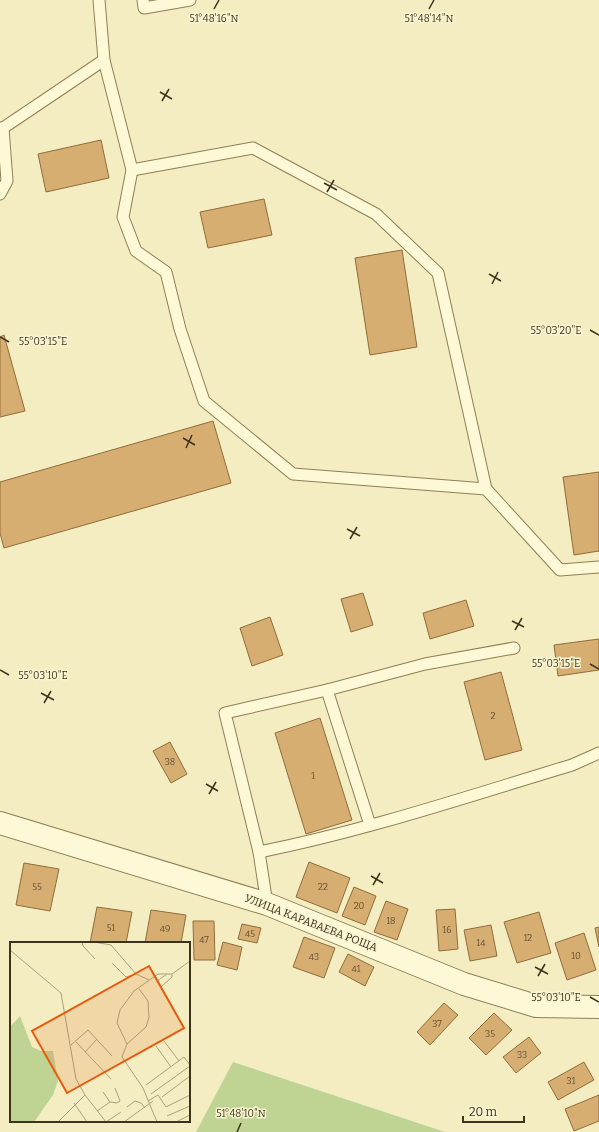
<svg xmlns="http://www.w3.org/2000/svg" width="599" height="1132" viewBox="0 0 599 1132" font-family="Bitter,serif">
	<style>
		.green { fill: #bfd393 }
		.building { fill: #d6ae72; stroke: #916c39 }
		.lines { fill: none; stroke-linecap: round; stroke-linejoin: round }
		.lane-casing { stroke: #8f7f56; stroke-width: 13 }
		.street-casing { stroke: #8f7f56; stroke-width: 24 }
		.lane { stroke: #fdf8d5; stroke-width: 11 }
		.street { stroke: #fdf8d5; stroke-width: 22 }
		.ticks { fill: none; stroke: #3d321c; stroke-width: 1.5 }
		.labels { text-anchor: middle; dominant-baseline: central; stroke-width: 3; stroke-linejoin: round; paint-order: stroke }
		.number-label { font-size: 9px; fill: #635132 }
		.street-label { font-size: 11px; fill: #3d321c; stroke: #f9f5d1 }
		.inset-road { fill: none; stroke: #aaa27f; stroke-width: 1 }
		.view { fill: #e8590c; fill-opacity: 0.15; stroke: #e8590c; stroke-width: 2 }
		.inset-edge { fill: none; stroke: #3d321c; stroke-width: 2 }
		.ticks-label { font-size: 10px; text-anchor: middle; fill: #3d321c; stroke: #f9f5d1; stroke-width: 3; stroke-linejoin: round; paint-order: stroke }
	</style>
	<rect width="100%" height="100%" fill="#f3edc1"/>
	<polygon class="green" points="233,1062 445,1132 196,1132"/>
	<g class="building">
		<polygon points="101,140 109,178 46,192 38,154"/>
		<polygon points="264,199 272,235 208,248 200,212"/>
		<polygon points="402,250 417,347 370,355 355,258"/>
		<polygon points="4,335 25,411 0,417 0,337"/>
		<polygon points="213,421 231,483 4,548 0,533 0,482"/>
		<polygon points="599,472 599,551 574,555 563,477"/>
		<polygon points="363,593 373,625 351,632 341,599"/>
		<polygon points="466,600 474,626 430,639 423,613"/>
		<polygon points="270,617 283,655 252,666 240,628"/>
		<polygon points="599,639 599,670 558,676 554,645"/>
		<polygon points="501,672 522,750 485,760 464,682"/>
		<polygon points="320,718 352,820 306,834 275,733"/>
		<polygon points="170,742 187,774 171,783 153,751"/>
		<polygon points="309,862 350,878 337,913 296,897"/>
		<polygon points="24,863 59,869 50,911 16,905"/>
		<polygon points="354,887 376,896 365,925 342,916"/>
		<polygon points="386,901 408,909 397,940 374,932"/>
		<polygon points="97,907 132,912 126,943 90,943"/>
		<polygon points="455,909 458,949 439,951 436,910"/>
		<polygon points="151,910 186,915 181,943 145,943"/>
		<polygon points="539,912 551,953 517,963 504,922"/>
		<polygon points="193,921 214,921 215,960 194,960"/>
		<polygon points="242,924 261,928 257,943 238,939"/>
		<polygon points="491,925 497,956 470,961 464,930"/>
		<polygon points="599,927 599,947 595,928"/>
		<polygon points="584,933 596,970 567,980 555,943"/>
		<polygon points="304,937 335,948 324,978 293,967"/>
		<polygon points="223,942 242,947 237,970 217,965"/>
		<polygon points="348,954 374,967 365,986 339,972"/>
		<polygon points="444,1003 458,1015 430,1045 417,1032"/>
		<polygon points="494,1013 512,1030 486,1055 469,1038"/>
		<polygon points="529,1037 541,1053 516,1073 503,1057"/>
		<polygon points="584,1062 594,1080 558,1100 548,1082"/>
		<polygon points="599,1095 599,1121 574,1131 565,1109"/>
	</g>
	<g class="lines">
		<defs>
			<g id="lane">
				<polyline points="99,0 104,60 132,170 123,217 136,251 166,272 180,329 204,401 293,474 486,489 560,570 599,567"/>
				<polyline points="143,0 144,8 190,0"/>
				<polyline points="0,128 3,128 104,60"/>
				<polyline points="132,170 253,148 376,214 438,273 486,489"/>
				<polyline points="0,194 7,181 3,128"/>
				<polyline points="327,690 370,825"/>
				<path d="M 259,852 C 365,831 469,796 572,765 L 599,753"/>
				<polyline points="267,904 259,852 225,713 327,690 425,664 514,648"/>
			</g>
			<polyline id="street" points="0,823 267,904 464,984 536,1006 599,1007"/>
		</defs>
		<use href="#lane" class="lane-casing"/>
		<use href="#street" class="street-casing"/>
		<use href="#lane" class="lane"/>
		<use href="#street" class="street"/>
	</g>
	<path class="ticks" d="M 214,9 L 219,0M 429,9 L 434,0M 160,92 L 172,99M 162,101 L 169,89M 324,183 L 337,190M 327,192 L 334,180M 489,274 L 501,281M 492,284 L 498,272M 590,330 L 599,335M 0,337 L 9,342M 183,438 L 195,445M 186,448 L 192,435M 347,529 L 360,536M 350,539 L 357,527M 512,621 L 524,627M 515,630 L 522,618M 590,664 L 599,669M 0,670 L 9,675M 41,693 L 54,700M 44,703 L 51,691M 206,784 L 218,791M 209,794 L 216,782M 371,876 L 383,883M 373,885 L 380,873M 535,967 L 548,974M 538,976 L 545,964M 590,997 L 599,1002M 237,1132 L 241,1123"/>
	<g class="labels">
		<g class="number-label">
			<text x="493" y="716">2</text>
			<text x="170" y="762">38</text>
			<text x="313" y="776">1</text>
			<text x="37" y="887">55</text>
			<text x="323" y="887">22</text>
			<text x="359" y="906">20</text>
			<text x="391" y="921">18</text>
			<text x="111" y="928">51</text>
			<text x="165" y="929">49</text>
			<text x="447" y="930">16</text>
			<text x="250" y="934">45</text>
			<text x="528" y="938">12</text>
			<text x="204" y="940">47</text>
			<text x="481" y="943">14</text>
			<text x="576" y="956">10</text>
			<text x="314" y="957">43</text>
			<text x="356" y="969">41</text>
			<text x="437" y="1024">37</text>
			<text x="490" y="1034">35</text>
			<text x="522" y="1055">33</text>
			<text x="571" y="1081">31</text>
		</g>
		<g class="street-label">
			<text transform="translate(311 923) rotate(21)">УЛИЦА КАРАВАЕВА РОЩА</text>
		</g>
	</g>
	<g transform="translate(10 942)">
		<rect width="180" height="180" fill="#f3edc1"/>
		<path d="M 10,74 L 22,105 L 31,109 L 43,109 L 48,139 L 43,153 L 24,180 L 0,180 L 0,85 Z" fill="#bfd393"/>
		<path class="inset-road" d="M 72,0 L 73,4 L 85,17M 84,0 L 101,3 L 126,32 L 139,38M 0,8 L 51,51 L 66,137 L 75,153 L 96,180M 102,21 L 116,35 L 126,32M 157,32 L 147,39 L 151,45 L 162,35 L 162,32 L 180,19M 154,99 L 169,119M 66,100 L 101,137M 117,102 L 136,85 L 139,75 L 138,59 L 129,47M 61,103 L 78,88 L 102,114M 146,104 L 161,125M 75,110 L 87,97M 136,143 L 174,115 L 180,123M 141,152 L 180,124M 152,155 L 180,134M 138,159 L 148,153 L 156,165 L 180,153M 100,160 L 107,161 L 110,159 L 105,146M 64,161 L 77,180M 117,165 L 125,159 L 131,161 L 135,166M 87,169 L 100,160 L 93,150M 157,174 L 180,164M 48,180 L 75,153M 96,180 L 111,170M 114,180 L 143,159M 147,180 L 133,146 L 112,115 L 117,102 L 107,81 L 110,68 L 124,49 L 148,32 L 162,32M 166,180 L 180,173"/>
		<path class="view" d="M 139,24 L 174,86 L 57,151 L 22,89 Z"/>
		<rect width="180" height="180" class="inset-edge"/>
	</g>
	<g class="ticks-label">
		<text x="214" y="22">51°48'16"N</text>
		<text x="429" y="22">51°48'14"N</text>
		<text x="556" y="334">55°03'20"E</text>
		<text x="43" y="345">55°03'15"E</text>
		<text x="556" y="667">55°03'15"E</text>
		<text x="43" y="679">55°03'10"E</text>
		<text x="556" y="1001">55°03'10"E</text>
		<text x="241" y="1117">51°48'10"N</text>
	</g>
	<path d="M463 1116v6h61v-6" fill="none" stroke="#3d321c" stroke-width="2"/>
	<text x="469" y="1116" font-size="12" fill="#3d321c" stroke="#f9f5d1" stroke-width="3" paint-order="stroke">20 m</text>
</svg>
